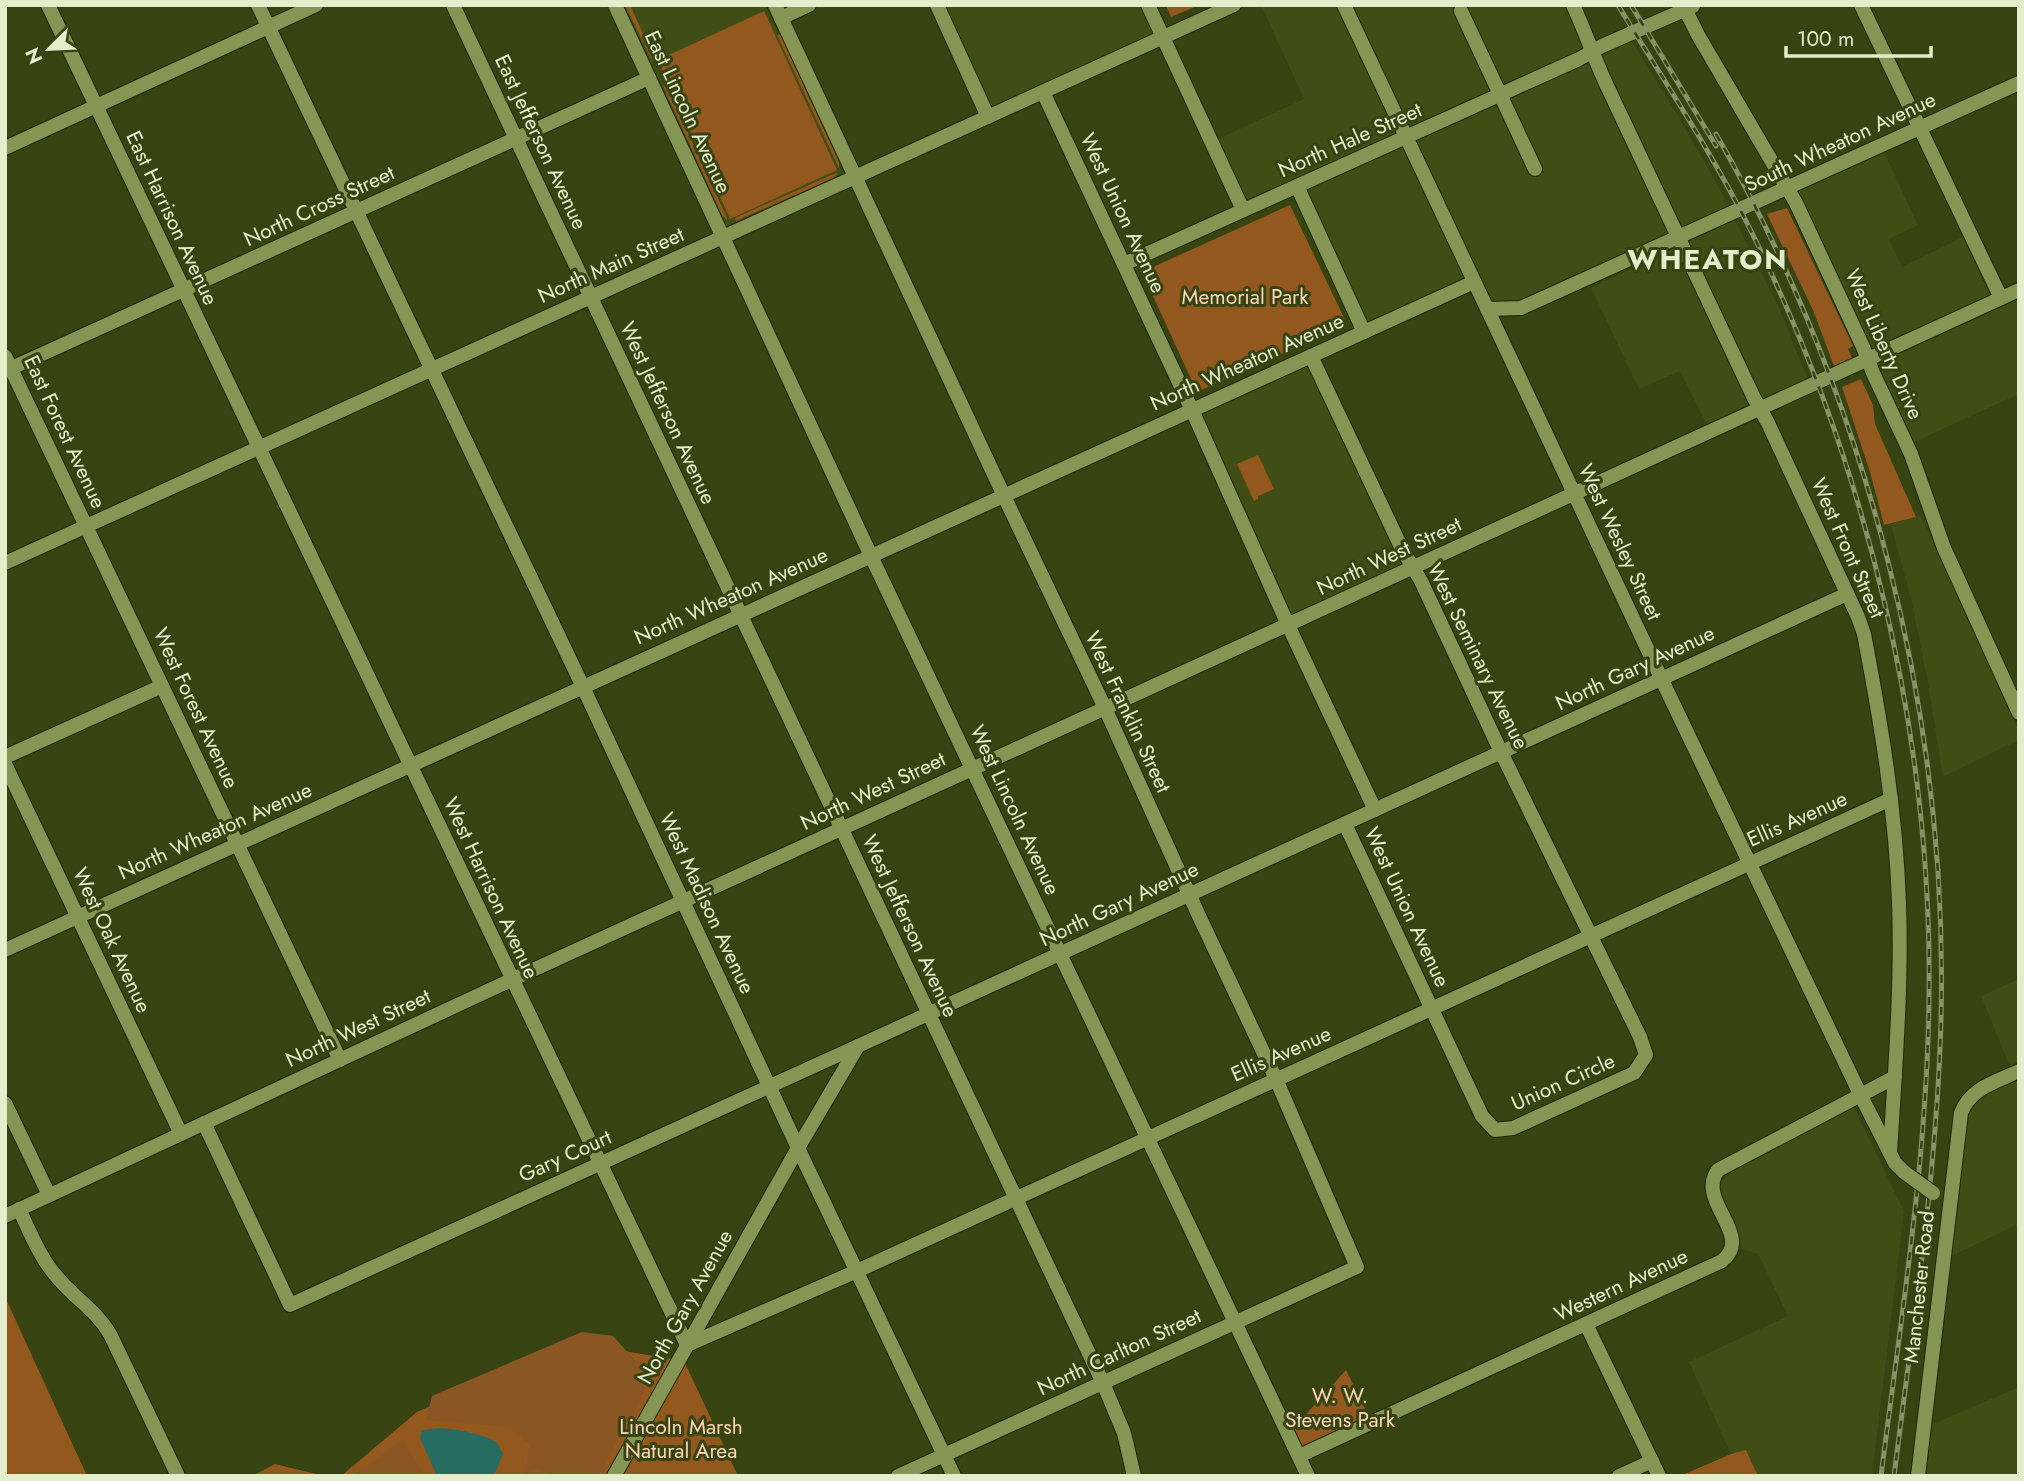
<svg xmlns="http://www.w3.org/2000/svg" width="2024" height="1481" viewBox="0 0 2024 1481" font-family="Jost,sans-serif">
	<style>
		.built { fill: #404d15 }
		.green { fill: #93581e }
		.forest { fill: #8a5624 }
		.water { fill: #276c61 }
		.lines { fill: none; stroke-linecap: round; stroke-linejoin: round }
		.minor-casing { stroke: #202805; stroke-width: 16 }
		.minor { stroke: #849554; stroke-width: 14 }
		.rail-casing { stroke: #879268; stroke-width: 5 }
		.rail { stroke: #374311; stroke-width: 2.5; stroke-dasharray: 8; stroke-linecap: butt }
		.minor-bridge-casing { stroke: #202805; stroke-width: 16; stroke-linecap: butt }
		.minor-bridge { stroke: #849554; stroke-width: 14 }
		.labels { text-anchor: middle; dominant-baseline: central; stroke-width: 6; stroke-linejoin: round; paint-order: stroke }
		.street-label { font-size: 21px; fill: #e4eecd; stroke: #374311 }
		.park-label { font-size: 21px; fill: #fdd7b8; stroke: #374311 }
		.district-label { font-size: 28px; font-weight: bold; letter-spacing: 2px; fill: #e4eecd; stroke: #374311 }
	</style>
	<rect width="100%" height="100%" fill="#374311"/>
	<g class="built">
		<polygon points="624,5 765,5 843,173 727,227"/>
		<polygon points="941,5 1143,5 1158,36 991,112"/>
		<polygon points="1261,5 1339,5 1401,137 1246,203 1216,140 1304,99"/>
		<polygon points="1349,5 1564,5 1674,236 1521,303 1489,305"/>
		<polygon points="1630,38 1681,121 1731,209 1681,231 1598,52"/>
		<polygon points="1406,143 1470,281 1369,328 1304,189"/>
		<polygon points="1883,150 1918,225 1889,239 1902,267 1963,237 1990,296 1870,350 1794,192"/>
		<polygon points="1735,220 1780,310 1808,380 1759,403 1686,243"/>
		<polygon points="1678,247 1753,406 1708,427 1680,371 1639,389 1591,288"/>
		<polygon points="2019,299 2019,394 1914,442 1878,364"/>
		<polygon points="1308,362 1404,568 1290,620 1196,413"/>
		<polygon points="1921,515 2019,732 2019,740 1943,777 1928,683 1912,603 1891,524"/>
		<polygon points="2019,979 2019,1066 2011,1069 1981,996"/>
		<polygon points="2019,1076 2019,1224 1947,1258 1964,1115 1975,1097"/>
		<polygon points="1854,1108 1904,1211 1872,1476 1758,1476 1747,1451 1731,1454 1689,1362 1788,1316 1758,1254 1742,1249 1718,1198 1721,1182 1739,1165"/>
		<polygon points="2019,1387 2019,1476 1923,1476 1928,1426"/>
	</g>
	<g class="green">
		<polygon points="625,5 630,5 655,60 652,61"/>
		<polygon points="1166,5 1199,5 1171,17"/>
		<polygon points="764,11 837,170 730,219 658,60"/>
		<polygon points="780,34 839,162 839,168 777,35"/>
		<polygon points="666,85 727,218 727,220 722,215 663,86"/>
		<polygon points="836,173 838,173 833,178 736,221 735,218"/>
		<polygon points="1290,205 1347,324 1197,392 1142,272"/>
		<polygon points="1787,208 1853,346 1848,349 1852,358 1834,366 1813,310 1767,214"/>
		<polygon points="1861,379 1873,405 1875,424 1916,517 1884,525 1870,472 1842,387"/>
		<polygon points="1258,455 1274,489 1258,496 1258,499 1254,501 1237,464"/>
		<polygon points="5,1297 87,1476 5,1476"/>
		<polygon points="606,1348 684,1361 738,1476 341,1476 417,1412 544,1356"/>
		<polygon points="1346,1370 1370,1419 1300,1450 1291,1431"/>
		<polygon points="1746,1450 1758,1476 1680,1476 1731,1454"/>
		<polygon points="275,1464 324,1476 252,1476"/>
	</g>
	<g class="forest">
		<polygon points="582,1332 613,1336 641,1367 645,1390 598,1476 553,1476 538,1468 523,1476 530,1445 508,1427 426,1420 432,1396"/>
		<polygon points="403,1440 425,1476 353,1476"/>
	</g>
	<path class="water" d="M 440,1428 C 454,1429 486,1434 497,1443 C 498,1444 502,1452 503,1453 L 496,1471 L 491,1476 L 437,1476 L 420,1438 L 422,1430 Z"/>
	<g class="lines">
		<defs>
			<g id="minor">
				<polyline points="48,5 687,1345"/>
				<polyline points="258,5 583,687 798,1148 954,1476"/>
				<polyline points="453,5 1103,1383 1124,1433 1134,1476"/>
				<polyline points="615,5 871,556 1308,1476"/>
				<polyline points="775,5 1004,496 1105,708 1199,916 1276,1079 1357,1267 898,1476"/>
				<polyline points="937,5 988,117"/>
				<polyline points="1148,5 1243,210"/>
				<polyline points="1344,5 1661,678 1861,1096 1895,1163 1904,1172"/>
				<path d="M 1573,5 C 1586,33 1595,61 1608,88 L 1754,398 L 1768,423 L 1858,617 L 1864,634 C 1881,723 1896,812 1899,903 C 1902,986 1895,1069 1890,1153"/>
				<polyline points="1683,5 1698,35 1796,203 1863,347 1873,373 1911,454 1944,548 2019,713"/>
				<polyline points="1861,5 2001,298"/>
				<polyline points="1461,11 1535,169"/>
				<polyline points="781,18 809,5"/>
				<polyline points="1043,92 1192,410 1288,625 1375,810"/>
				<polyline points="5,148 316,5"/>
				<polyline points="1297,186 1364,332"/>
				<polyline points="1124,264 1579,59 1602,46 1693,6"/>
				<polyline points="1487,309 1521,308 2019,83"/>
				<polyline points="5,356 340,1060"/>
				<polyline points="1311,356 1402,549 1421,581 1501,752 1640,1037 1646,1055 1634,1073 1513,1128 1495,1130 1482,1116 1345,824"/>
				<polyline points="5,371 649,78"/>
				<polyline points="5,563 1234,5"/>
				<polyline points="5,757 162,686"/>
				<polyline points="5,764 181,1134"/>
				<polyline points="5,950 1474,282"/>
				<polyline points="5,1103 49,1195"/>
				<polyline points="204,1123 290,1305 858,1046"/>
				<path d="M 19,1209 C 30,1232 40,1258 57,1277 C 74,1298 96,1310 110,1334 L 178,1476"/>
				<polyline points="5,1216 511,980 2019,290"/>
				<polyline points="1586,1324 1659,1476"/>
				<polyline points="687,1345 857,1271 1891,799"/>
				<path d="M 1299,1456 L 1722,1261 C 1755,1235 1695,1201 1718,1170 L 1895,1077"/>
				<polyline points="614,1476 798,1148 858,1046 1847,594"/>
				<polyline points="1619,1476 1652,1461"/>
				<path d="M 1918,1476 L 1961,1113 C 1970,1088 1996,1082 2019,1071"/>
			</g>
		</defs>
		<use href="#minor" class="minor-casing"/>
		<use href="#minor" class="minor"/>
		<defs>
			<g id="rail">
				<path d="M 1618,5 C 1662,78 1710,149 1748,225 C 1866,460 1933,736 1929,1000 C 1927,1159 1901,1318 1881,1476"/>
				<polyline points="1631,5 1716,146"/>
				<path d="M 1716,134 C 1867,397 1949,717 1941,1020 C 1937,1172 1913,1324 1894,1476"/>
			</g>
		</defs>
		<use href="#rail" class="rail-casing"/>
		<use href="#rail" class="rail"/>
		<defs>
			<polyline id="minor-bridge" points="1904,1172 1933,1193"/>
		</defs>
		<use href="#minor-bridge" class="minor-bridge-casing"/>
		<use href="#minor-bridge" class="minor-bridge"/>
	</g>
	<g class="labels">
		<g class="street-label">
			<text transform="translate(688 112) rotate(65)">East Lincoln Avenue</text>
			<text transform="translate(1350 140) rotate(-24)">North Hale Street</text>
			<text transform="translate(541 142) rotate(65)">East Jefferson Avenue</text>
			<text transform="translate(1840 142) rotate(-25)">South Wheaton Avenue</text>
			<text transform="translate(319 206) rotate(-25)">North Cross Street</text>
			<text transform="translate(1123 213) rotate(65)">West Union Avenue</text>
			<text transform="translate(172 218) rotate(65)">East Harrison Avenue</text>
			<text transform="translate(611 265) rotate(-24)">North Main Street</text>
			<text transform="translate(1884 344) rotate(66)">West Liberty Drive</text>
			<text transform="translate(1247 362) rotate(-24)">North Wheaton Avenue</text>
			<text transform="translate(668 413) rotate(65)">West Jefferson Avenue</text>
			<text transform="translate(65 432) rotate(65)">East Forest Avenue</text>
			<text transform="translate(1620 542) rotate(65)">West Wesley Street</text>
			<text transform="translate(1848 548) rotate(66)">West Front Street</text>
			<text transform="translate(1389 556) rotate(-25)">North West Street</text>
			<text transform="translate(731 596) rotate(-24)">North Wheaton Avenue</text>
			<text transform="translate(1478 656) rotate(64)">West Seminary Avenue</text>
			<text transform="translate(1635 668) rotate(-25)">North Gary Avenue</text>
			<text transform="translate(196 708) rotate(65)">West Forest Avenue</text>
			<text transform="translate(1128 712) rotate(65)">West Franklin Street</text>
			<text transform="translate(873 791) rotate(-25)">North West Street</text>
			<text transform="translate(1015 810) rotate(65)">West Lincoln Avenue</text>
			<text transform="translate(1797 819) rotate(-24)">Ellis Avenue</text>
			<text transform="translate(215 831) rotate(-24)">North Wheaton Avenue</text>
			<text transform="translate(491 888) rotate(65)">West Harrison Avenue</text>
			<text transform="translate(707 903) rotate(65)">West Madison Avenue</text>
			<text transform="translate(1119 904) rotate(-25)">North Gary Avenue</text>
			<text transform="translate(1407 907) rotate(65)">West Union Avenue</text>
			<text transform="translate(910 926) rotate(65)">West Jefferson Avenue</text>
			<text transform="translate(112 940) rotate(65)">West Oak Avenue</text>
			<text transform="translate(358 1028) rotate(-25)">North West Street</text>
			<text transform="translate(1281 1054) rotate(-24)">Ellis Avenue</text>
			<text transform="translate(1563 1082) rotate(-24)">Union Circle</text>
			<text transform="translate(565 1156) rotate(-24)">Gary Court</text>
			<text transform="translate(1621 1285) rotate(-25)">Western Avenue</text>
			<text transform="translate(1919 1287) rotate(-84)">Manchester Road</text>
			<text transform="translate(685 1307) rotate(-61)">North Gary Avenue</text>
			<text transform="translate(1119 1352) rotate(-25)">North Carlton Street</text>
		</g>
		<g class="park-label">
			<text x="1245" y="297">Memorial Park</text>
			<text x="1340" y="1396">W. W.<tspan x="1340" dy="24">Stevens Park</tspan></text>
			<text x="681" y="1427">Lincoln Marsh<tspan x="681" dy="24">Natural Area</tspan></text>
		</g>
		<g class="district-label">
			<text x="1708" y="259">WHEATON</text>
		</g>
	</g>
	<rect width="2024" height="1481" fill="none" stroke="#e4eecd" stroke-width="14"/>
	<g transform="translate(49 49) rotate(246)" stroke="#374311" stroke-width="5" paint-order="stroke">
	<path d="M0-5L12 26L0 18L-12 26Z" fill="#e4eecd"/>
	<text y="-10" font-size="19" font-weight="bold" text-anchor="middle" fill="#e4eecd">N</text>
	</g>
	<path d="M1786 46v10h145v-10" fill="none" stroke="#e4eecd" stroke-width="3.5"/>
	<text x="1797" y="46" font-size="21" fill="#e4eecd" stroke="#374311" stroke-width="5" paint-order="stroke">100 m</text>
</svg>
